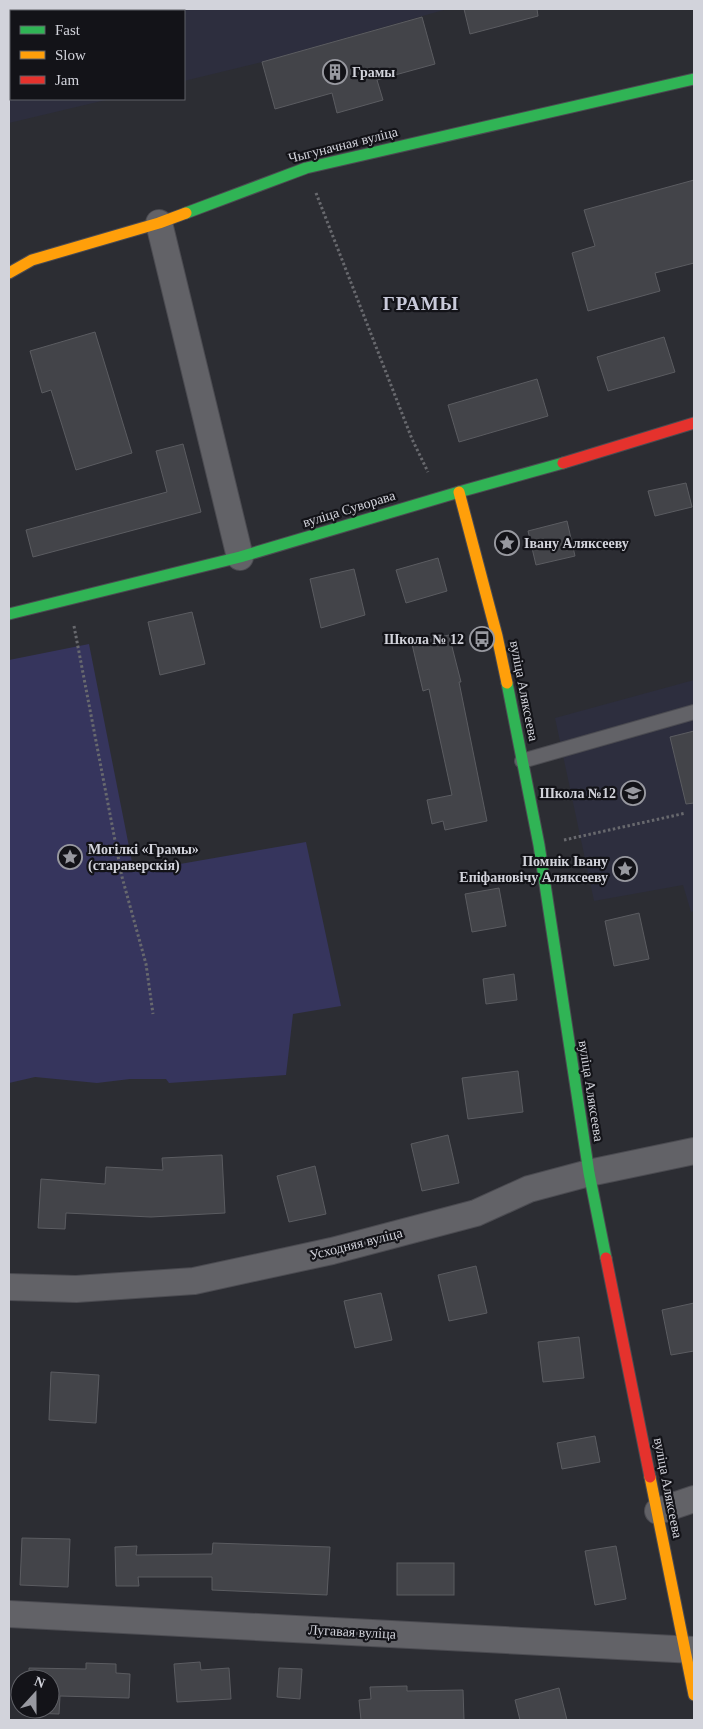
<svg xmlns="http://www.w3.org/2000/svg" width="703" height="1729" viewBox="0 0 703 1729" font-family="Georgia,serif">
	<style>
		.built { fill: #2d2e3e }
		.green { fill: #36355d }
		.building { fill: #434449; stroke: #5b5c61 }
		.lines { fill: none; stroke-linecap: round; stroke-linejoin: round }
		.lane-casing { stroke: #4b4b51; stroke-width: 16 }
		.street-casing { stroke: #4b4b51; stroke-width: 28 }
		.fast-casing { stroke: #4b4b51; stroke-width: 13 }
		.slow-casing { stroke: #4b4b51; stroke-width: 13 }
		.jam-casing { stroke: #4b4b51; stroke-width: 13 }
		.path { stroke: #68696e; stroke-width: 3; stroke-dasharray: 2.5 2.5; stroke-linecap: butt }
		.lane { stroke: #626267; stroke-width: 14 }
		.street { stroke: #626267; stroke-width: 26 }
		.fast { stroke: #30b455; stroke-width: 11 }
		.slow { stroke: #ff9f0a; stroke-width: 11 }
		.jam { stroke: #e5322d; stroke-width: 11 }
		.rail-casing { stroke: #67676b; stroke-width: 5.5 }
		.rail { stroke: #131318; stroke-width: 4; stroke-dasharray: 11; stroke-linecap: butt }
		.labels { text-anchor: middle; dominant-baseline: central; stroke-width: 4.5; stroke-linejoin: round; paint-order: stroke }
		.poi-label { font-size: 14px; font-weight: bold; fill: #d2d3db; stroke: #131318; text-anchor: start }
		.street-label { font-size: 14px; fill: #d2d3db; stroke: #131318 }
		.district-label { font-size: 19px; font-weight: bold; letter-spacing: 1px; fill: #c9cada; stroke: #131318 }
	</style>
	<rect width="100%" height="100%" fill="#2c2d33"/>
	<g class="built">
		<polygon points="9,9 447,9 262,62 184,81 184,11 11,11 11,99 110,99 9,123"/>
		<polygon points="694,680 694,911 691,912 683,885 594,901 555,718"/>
	</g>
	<polygon class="green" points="89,644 134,872 306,842 341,1006 293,1014 286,1075 169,1083 166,1079 130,1079 97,1083 35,1077 9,1083 9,660"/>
	<g class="building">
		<polygon points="464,9 537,9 538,16 470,34"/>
		<polygon points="422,17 435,64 377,80 383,100 337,113 332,93 275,109 262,62"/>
		<polygon points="694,180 694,263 655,273 660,291 588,311 572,253 595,246 584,210"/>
		<polygon points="95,332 132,453 76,470 51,390 42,393 30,351"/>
		<polygon points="664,337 675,372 608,391 597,357"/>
		<polygon points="537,379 548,416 459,442 448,405"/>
		<polygon points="183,444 201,512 33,557 26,530 167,492 156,451"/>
		<polygon points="686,483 692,507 655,516 648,491"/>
		<polygon points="567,521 575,556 536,565 528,531"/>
		<polygon points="438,558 447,591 406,603 396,570"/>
		<polygon points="354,569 365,615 321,628 310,579"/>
		<polygon points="192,612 205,664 160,675 148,622"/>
		<polygon points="449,635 461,682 459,682 487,821 445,830 443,821 432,824 427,800 452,795 429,689 423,691 412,644"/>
		<polygon points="694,731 694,803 686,804 670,737"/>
		<polygon points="499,888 506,926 472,932 465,894"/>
		<polygon points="639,913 649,959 614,966 605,921"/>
		<polygon points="514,974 517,1000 486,1004 483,979"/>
		<polygon points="518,1071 523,1112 468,1119 462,1078"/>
		<polygon points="448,1135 459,1183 422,1191 411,1144"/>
		<polygon points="222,1155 225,1213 151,1217 66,1213 65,1229 38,1228 41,1179 105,1184 106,1167 163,1170 162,1158"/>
		<polygon points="315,1166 326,1214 289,1222 277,1176"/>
		<polygon points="476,1266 487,1313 449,1321 438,1275"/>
		<polygon points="381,1293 392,1340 355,1348 344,1301"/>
		<polygon points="694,1303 694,1351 671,1355 662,1310"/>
		<polygon points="579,1337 584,1378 543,1382 538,1342"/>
		<polygon points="51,1372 99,1375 96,1423 49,1420"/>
		<polygon points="595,1436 600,1462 562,1469 557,1443"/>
		<polygon points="22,1538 70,1539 68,1587 20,1585"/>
		<polygon points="213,1543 330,1547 327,1595 212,1590 212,1577 138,1577 139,1586 116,1586 115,1547 137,1546 136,1555 212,1554"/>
		<polygon points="616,1546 626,1599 595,1605 585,1551"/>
		<rect x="397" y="1563" width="57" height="32"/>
		<polygon points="200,1662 201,1670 229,1668 231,1699 177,1702 174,1664"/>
		<polygon points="86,1663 116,1664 116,1673 130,1674 129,1698 60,1696 59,1714 29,1713 29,1709 50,1709 50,1679 29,1679 29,1668 86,1669"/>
		<polygon points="279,1668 302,1669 300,1699 277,1697"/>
		<polygon points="407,1686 407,1691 463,1690 464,1720 361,1720 359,1700 371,1699 370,1687"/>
		<polygon points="559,1688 567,1720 520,1720 515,1700"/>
	</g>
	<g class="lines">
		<defs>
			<polyline id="lane" points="522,761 694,712"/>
			<g id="street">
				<polyline points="159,223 240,557"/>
				<polyline points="9,1287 76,1289 194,1281 332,1251 476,1213 529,1189 589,1173 694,1151"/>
				<polyline points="658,1511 694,1499"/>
				<polyline points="9,1614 694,1650"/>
			</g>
			<g id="fast">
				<polyline points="186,213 306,168 694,79"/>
				<polyline points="9,614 240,557 459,492 563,463"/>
				<polyline points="507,683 539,845 589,1173 606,1258"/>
			</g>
			<g id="slow">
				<polyline points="9,273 32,260 159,223 186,213"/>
				<polyline points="459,492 497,636 507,683"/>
				<polyline points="650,1477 694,1695"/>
			</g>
			<g id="jam">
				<polyline points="563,463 694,423"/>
				<polyline points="606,1258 650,1477"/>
			</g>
		</defs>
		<use href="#lane" class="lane-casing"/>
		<use href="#street" class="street-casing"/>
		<use href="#fast" class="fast-casing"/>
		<use href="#slow" class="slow-casing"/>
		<use href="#jam" class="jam-casing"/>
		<g class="path">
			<polyline points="316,193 412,439 428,472"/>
			<polyline points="74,626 122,877 146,964 153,1014"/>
			<polyline points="564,840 686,813"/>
		</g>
		<use href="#lane" class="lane"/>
		<use href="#street" class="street"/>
		<use href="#fast" class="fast"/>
		<use href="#slow" class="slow"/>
		<use href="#jam" class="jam"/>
		<defs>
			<g id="rail">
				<polyline points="70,11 78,9"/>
				<polyline points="169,11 177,9"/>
				<polyline points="9,29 11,29"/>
				<polyline points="9,58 11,58"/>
			</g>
		</defs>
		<use href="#rail" class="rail-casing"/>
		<use href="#rail" class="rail"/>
	</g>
	<defs>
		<symbol id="building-ring" viewBox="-11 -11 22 22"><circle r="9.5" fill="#131318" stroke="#9899a0" stroke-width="1.5"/><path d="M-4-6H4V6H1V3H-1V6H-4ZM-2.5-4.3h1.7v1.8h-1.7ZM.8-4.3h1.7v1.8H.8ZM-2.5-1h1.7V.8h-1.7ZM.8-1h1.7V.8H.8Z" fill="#9899a0"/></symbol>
		<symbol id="sight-ring" viewBox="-11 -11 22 22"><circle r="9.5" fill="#131318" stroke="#9899a0" stroke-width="1.5"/><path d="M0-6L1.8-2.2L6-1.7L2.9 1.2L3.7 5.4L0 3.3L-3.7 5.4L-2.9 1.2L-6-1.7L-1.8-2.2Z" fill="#9899a0"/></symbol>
		<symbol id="bus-ring" viewBox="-11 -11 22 22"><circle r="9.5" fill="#131318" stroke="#9899a0" stroke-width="1.5"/><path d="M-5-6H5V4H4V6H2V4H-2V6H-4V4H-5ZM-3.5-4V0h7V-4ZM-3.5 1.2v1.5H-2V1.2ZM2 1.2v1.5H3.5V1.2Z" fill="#9899a0"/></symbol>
		<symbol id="school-ring" viewBox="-11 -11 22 22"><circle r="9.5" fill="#131318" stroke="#9899a0" stroke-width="1.5"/><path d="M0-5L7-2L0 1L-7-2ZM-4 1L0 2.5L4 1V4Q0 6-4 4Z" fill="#9899a0"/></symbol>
	</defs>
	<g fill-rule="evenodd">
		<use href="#building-ring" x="321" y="58" width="28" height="28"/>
		<use href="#sight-ring" x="493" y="529" width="28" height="28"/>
		<use href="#bus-ring" x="468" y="625" width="28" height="28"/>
		<use href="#school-ring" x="619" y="779" width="28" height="28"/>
		<use href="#sight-ring" x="56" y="843" width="28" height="28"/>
		<use href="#sight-ring" x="611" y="855" width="28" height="28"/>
	</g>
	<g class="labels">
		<g class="poi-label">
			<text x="352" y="72">Грамы</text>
			<text x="524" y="543">Івану Аляксееву</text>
			<text x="464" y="639" text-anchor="end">Школа № 12</text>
			<text x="616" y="793" text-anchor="end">Школа №12</text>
			<text x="88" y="849">Могілкі «Грамы»<tspan x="88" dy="16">(стараверскія)</tspan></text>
			<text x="608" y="861" text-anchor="end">Помнік Івану<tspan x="608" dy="16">Епіфановічу Аляксееву</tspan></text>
		</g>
		<g class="street-label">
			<text transform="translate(343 145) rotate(-14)">Чыгуначная вуліца</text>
			<text transform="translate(349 509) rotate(-17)">вуліца Суворава</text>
			<text transform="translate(524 691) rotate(79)">вуліца Аляксеева</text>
			<text transform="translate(591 1091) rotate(81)">вуліца Аляксеева</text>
			<text transform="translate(356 1244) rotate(-14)">Усходняя вуліца</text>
			<text transform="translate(668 1488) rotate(79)">вуліца Аляксеева</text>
			<text transform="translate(352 1632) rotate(3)">Лугавая вуліца</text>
		</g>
		<g class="district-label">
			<text x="421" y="303">ГРАМЫ</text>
		</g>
	</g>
	<rect width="703" height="1729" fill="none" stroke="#d2d3db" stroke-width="20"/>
	<rect x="10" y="10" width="175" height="90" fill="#131318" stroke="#5f6066"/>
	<rect x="20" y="26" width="25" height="8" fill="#30b455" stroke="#5f6066"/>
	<text x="55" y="35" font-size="15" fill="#d2d3db">Fast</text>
	<rect x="20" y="51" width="25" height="8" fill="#ff9f0a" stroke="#5f6066"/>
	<text x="55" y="60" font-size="15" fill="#d2d3db">Slow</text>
	<rect x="20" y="76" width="25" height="8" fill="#e5322d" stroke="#5f6066"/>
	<text x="55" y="85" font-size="15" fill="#d2d3db">Jam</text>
	<g transform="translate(35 1694) rotate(21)"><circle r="24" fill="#131318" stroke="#5f6066"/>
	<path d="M0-4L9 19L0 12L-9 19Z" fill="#9899a0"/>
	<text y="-8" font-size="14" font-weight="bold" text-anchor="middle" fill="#d2d3db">N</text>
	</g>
</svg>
